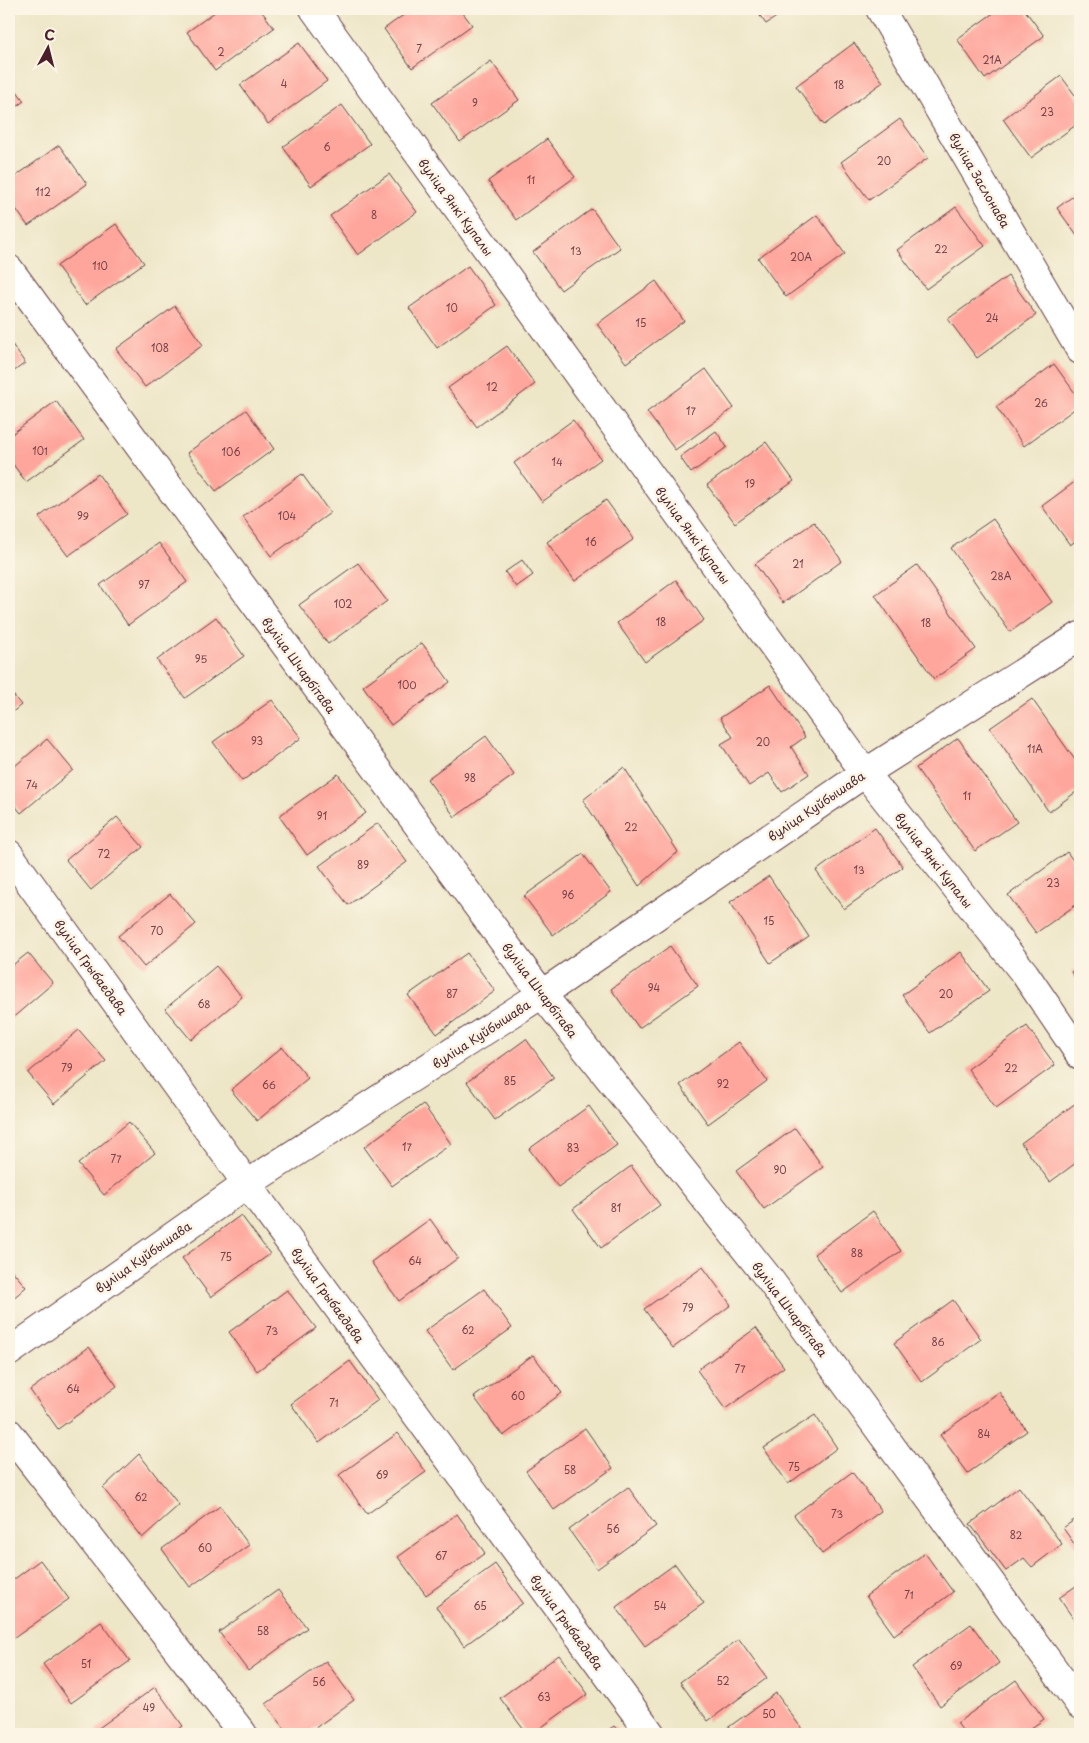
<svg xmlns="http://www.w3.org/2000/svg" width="1089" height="1743" viewBox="0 0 1089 1743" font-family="'Playpen Sans',sans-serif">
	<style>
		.building { fill: #fea69c }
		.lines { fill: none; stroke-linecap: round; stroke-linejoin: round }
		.minor-casing { stroke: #623d42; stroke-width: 30 }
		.minor { stroke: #fff; stroke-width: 28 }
		.labels { text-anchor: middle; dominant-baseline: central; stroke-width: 5; stroke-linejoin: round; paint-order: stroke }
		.number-label { font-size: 10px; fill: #774147 }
		.street-label { font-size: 12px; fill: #4a1f2b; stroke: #fcf5e5 }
	</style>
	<rect width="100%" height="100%" fill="#fcf5e5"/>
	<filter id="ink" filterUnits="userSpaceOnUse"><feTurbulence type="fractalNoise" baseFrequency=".02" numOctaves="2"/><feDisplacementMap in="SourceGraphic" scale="10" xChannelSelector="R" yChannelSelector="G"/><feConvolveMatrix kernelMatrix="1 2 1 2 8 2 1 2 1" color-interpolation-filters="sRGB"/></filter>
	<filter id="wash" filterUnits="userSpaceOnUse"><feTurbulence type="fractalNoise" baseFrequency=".0096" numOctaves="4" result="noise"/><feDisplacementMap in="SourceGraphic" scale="20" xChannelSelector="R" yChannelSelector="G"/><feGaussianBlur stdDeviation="1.12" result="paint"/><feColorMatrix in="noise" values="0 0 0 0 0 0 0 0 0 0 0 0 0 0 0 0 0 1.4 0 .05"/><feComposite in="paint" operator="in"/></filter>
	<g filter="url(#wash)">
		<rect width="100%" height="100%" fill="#ede6c7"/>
		<g id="blocks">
			<g class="building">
				<polygon points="219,9 260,9 274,28 215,71 187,32"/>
				<polygon points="412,9 460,9 472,25 412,68 384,29"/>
				<polygon points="755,9 788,9 766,24"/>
				<polygon points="999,9 1024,9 1044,36 985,79 957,39"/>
				<polygon points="299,43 327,81 268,124 240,85"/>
				<polygon points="854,43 883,82 824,125 796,86"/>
				<polygon points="491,61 519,100 460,142 432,103"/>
				<polygon points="1061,76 1080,102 1080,122 1031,158 1003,119"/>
				<polygon points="9,80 24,101 9,112"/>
				<polygon points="342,105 370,144 311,186 283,147"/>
				<polygon points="900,119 928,158 869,200 841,162"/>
				<polygon points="547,139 575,177 516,220 488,181"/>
				<polygon points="59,145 87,184 28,226 9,199 9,181"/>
				<polygon points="389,174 417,212 358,255 330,216"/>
				<polygon points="1080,191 1080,240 1057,208"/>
				<polygon points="956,207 985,246 926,289 897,250"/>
				<polygon points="592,209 620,248 561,290 533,252"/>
				<polygon points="817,215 845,254 786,297 758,258"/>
				<polygon points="116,224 144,263 85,305 57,266"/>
				<polygon points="468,266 496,305 437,348 409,308"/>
				<polygon points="1008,276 1036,315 977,358 948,319"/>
				<polygon points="656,281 684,321 626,363 597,324"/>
				<polygon points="175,306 203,345 145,387 116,349"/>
				<polygon points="9,340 25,363 9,375"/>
				<polygon points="507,346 535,384 477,427 448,388"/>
				<polygon points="1054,364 1080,400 1080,405 1024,446 996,407"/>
				<polygon points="706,369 734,408 675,450 647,412"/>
				<polygon points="56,401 84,440 26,482 9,459 9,436"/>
				<polygon points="246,410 274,449 216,491 187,453"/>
				<polygon points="573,420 601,459 542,502 514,463"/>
				<polygon points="716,431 727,447 691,473 680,457"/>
				<polygon points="766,442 794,481 735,523 707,485"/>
				<polygon points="98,474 127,514 68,556 39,517"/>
				<polygon points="302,474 330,513 271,556 243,517"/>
				<polygon points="1080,478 1080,538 1070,545 1042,506"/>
				<polygon points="606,500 634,539 575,581 547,542"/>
				<polygon points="993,519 1052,602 1010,632 951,548"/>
				<polygon points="814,522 842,561 783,603 755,564"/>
				<polygon points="159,543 187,582 128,625 100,585"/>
				<polygon points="522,560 533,575 516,587 505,572"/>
				<polygon points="358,563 387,601 328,644 299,605"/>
				<polygon points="917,565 976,649 934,679 875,595"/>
				<polygon points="676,580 704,620 645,662 617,623"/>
				<polygon points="216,617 244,656 185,698 157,660"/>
				<polygon points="422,643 450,682 391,725 363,686"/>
				<polygon points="770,685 805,737 791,747 809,774 782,792 769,773 749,786 721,744 733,737 720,718"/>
				<polygon points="9,690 21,705 9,715"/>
				<polygon points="1032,699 1080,767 1080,789 1049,812 990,728"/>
				<polygon points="272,700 301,738 242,781 213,742"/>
				<polygon points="486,736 514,775 455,817 427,779"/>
				<polygon points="958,738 1017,822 975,851 916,768"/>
				<polygon points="47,739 73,770 21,813 9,798 9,771"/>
				<polygon points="624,767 678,852 639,886 583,800"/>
				<polygon points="338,774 366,813 307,855 279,816"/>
				<polygon points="117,817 143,847 91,890 66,860"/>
				<polygon points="378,823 407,862 348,905 319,866"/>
				<polygon points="875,828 903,867 844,909 816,871"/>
				<polygon points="1067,852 1080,870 1080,902 1036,933 1008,895"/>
				<polygon points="583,854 611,892 553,935 524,896"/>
				<polygon points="769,876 809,937 770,963 730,902"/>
				<polygon points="170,894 196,924 144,967 118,936"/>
				<polygon points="670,946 698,986 639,1028 611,989"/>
				<polygon points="961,952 989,991 930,1033 902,995"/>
				<polygon points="28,953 53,983 9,1021 9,968"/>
				<polygon points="467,953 495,991 437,1034 408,995"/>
				<polygon points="216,966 242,997 191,1040 165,1009"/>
				<polygon points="1080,966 1080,985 1071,972"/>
				<polygon points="1027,1026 1055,1065 996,1108 968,1069"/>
				<polygon points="79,1030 106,1061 54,1104 28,1073"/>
				<polygon points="526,1039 554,1078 495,1120 467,1082"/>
				<polygon points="739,1042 767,1081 708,1124 680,1085"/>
				<polygon points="282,1047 308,1078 257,1121 231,1090"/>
				<polygon points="1080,1100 1080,1160 1050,1182 1021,1143"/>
				<polygon points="423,1104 451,1144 392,1186 364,1147"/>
				<polygon points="589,1106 617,1145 558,1187 529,1149"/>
				<polygon points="129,1122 155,1153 104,1195 78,1164"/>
				<polygon points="795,1128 823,1167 764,1209 736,1171"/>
				<polygon points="631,1166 660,1205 601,1248 573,1209"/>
				<polygon points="873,1211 901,1251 842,1293 814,1254"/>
				<polygon points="241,1215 270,1254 211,1297 182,1258"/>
				<polygon points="430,1219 458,1258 399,1301 371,1262"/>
				<polygon points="9,1267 26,1287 9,1302"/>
				<polygon points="703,1267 731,1305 673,1348 644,1309"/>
				<polygon points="484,1289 512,1328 453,1370 425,1331"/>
				<polygon points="287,1290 316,1328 257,1371 229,1332"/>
				<polygon points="953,1300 981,1339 922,1382 894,1343"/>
				<polygon points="756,1328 784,1367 725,1409 697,1370"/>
				<polygon points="89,1347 117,1386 58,1429 30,1390"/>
				<polygon points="533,1355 562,1393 503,1436 474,1397"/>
				<polygon points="350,1361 378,1400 319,1443 291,1404"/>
				<polygon points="999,1392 1027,1431 968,1473 940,1435"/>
				<polygon points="815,1415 837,1448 788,1484 764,1448"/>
				<polygon points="585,1428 613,1468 554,1510 526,1471"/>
				<polygon points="398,1433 426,1472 367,1514 339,1475"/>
				<polygon points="139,1454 179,1505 142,1538 103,1488"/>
				<polygon points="852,1472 881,1511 822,1554 794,1515"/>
				<polygon points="628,1487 656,1526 597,1569 569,1530"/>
				<polygon points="1019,1487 1062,1544 1032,1567 1024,1558 1006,1571 970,1524"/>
				<polygon points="220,1506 249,1545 190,1587 162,1549"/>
				<polygon points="457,1514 485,1553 426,1595 398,1557"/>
				<polygon points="1080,1516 1080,1546 1077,1548 1063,1528"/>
				<polygon points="925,1553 953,1592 894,1635 866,1596"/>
				<polygon points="40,1560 69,1599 10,1641 9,1583"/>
				<polygon points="495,1564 523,1603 464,1646 436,1607"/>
				<polygon points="675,1564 704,1603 645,1646 616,1607"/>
				<polygon points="1080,1583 1080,1628 1059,1598"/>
				<polygon points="278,1590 307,1628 248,1671 219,1632"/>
				<polygon points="101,1622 130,1661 71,1703 43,1664"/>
				<polygon points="971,1624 999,1663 940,1706 912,1667"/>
				<polygon points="739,1639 767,1678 708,1721 680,1682"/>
				<polygon points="559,1655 588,1694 532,1734 527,1734 500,1698"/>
				<polygon points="326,1661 354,1700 307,1734 289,1734 266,1704"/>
				<polygon points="1016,1680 1044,1719 1023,1734 965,1734 957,1723"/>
				<polygon points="155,1687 183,1726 172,1734 99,1734 96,1730"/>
				<polygon points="776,1693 804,1732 801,1734 719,1734"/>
				<polygon points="614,1726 621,1734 602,1734"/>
			</g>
		</g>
	</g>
	<g filter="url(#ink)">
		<use href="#blocks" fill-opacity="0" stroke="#623d42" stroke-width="1"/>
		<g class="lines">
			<defs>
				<g id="minor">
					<polyline points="314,9 865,773 1025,974 1080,1055"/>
					<polyline points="880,9 1080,350"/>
					<polyline points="9,269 542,994 770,1280 1080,1705"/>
					<polyline points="9,854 247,1184 651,1734"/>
					<polyline points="9,1352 247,1184 542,994 865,773 1080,636"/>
					<polyline points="9,1433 243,1734"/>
				</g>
			</defs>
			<use href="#minor" class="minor-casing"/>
			<use href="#minor" class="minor"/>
		</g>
	</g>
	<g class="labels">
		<g class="number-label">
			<text x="419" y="48">7</text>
			<text x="221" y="51">2</text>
			<text x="992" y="59">21А</text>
			<text x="284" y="83">4</text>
			<text x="839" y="84">18</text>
			<text x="475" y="102">9</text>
			<text x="1047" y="111">23</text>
			<text x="327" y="146">6</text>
			<text x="884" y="160">20</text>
			<text x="531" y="179">11</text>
			<text x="43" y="191">112</text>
			<text x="374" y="214">8</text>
			<text x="941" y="248">22</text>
			<text x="576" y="250">13</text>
			<text x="801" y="256">20А</text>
			<text x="100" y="265">110</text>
			<text x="452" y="307">10</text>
			<text x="992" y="317">24</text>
			<text x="641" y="322">15</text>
			<text x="160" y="347">108</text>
			<text x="492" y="386">12</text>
			<text x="1041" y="402">26</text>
			<text x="691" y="410">17</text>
			<text x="40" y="450">101</text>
			<text x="231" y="451">106</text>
			<text x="557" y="461">14</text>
			<text x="750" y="483">19</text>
			<text x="83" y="515">99</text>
			<text x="287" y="515">104</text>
			<text x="591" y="541">16</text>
			<text x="798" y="563">21</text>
			<text x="1001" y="575">28А</text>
			<text x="144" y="584">97</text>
			<text x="343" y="603">102</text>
			<text x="661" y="621">18</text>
			<text x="926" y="622">18</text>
			<text x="201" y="658">95</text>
			<text x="407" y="684">100</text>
			<text x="257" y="740">93</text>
			<text x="763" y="741">20</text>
			<text x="1035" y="748">11А</text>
			<text x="470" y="777">98</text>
			<text x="32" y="784">74</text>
			<text x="967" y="795">11</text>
			<text x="322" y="815">91</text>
			<text x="631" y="826">22</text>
			<text x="104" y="853">72</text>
			<text x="363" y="864">89</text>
			<text x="859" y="869">13</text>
			<text x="1053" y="882">23</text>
			<text x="568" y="894">96</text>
			<text x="769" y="920">15</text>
			<text x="157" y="930">70</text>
			<text x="654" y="987">94</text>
			<text x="452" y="993">87</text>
			<text x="946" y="993">20</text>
			<text x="204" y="1003">68</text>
			<text x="67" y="1067">79</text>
			<text x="1011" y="1067">22</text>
			<text x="510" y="1080">85</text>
			<text x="723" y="1083">92</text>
			<text x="269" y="1084">66</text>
			<text x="407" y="1146">17</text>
			<text x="573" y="1147">83</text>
			<text x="116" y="1158">77</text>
			<text x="780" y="1169">90</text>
			<text x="616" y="1207">81</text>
			<text x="857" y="1252">88</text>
			<text x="226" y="1256">75</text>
			<text x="415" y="1260">64</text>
			<text x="688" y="1307">79</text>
			<text x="468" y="1329">62</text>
			<text x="272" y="1330">73</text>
			<text x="938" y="1341">86</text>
			<text x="740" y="1368">77</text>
			<text x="73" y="1388">64</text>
			<text x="518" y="1395">60</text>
			<text x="334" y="1402">71</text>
			<text x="984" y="1433">84</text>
			<text x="794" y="1466">75</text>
			<text x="570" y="1469">58</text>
			<text x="382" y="1474">69</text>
			<text x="141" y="1496">62</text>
			<text x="837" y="1513">73</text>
			<text x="613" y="1528">56</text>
			<text x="1016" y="1534">82</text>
			<text x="205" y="1547">60</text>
			<text x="441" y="1555">67</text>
			<text x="909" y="1594">71</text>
			<text x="480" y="1605">65</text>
			<text x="660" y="1605">54</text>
			<text x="263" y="1630">58</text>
			<text x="86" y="1663">51</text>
			<text x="956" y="1665">69</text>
			<text x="723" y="1680">52</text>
			<text x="319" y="1681">56</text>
			<text x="544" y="1696">63</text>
			<text x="149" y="1707">49</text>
			<text x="769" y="1713">50</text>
		</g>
		<g class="street-label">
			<text transform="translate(980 180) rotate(60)">вуліца Заслонава</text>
			<text transform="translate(456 207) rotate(54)">вуліца Янкі Купалы</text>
			<text transform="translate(693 535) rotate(54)">вуліца Янкі Купалы</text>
			<text transform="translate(299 665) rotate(54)">вуліца Шчарбітава</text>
			<text transform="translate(816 806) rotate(-34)">вуліца Куйбышава</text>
			<text transform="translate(934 860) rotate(52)">вуліца Янкі Купалы</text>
			<text transform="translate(91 967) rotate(54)">вуліца Грыбаедава</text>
			<text transform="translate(540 990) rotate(53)">вуліца Шчарбітава</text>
			<text transform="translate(481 1034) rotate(-33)">вуліца Куйбышава</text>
			<text transform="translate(143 1257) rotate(-35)">вуліца Куйбышава</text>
			<text transform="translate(328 1295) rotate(54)">вуліца Грыбаедава</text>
			<text transform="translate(790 1309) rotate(53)">вуліца Шчарбітава</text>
			<text transform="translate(567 1622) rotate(54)">вуліца Грыбаедава</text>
		</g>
	</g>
	<rect width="1089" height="1743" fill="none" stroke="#fcf5e5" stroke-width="30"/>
	<g transform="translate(48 48) rotate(7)" stroke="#fcf5e5" stroke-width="4" paint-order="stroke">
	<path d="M0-4L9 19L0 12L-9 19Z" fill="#4a1f2b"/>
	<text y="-8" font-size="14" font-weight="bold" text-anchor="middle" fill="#4a1f2b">С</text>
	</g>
</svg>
